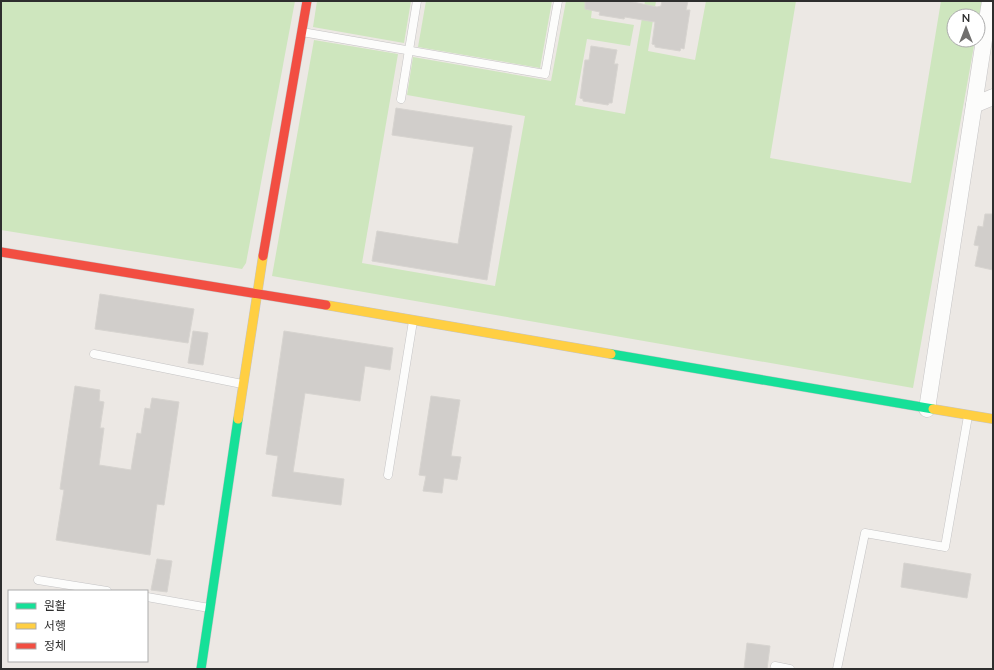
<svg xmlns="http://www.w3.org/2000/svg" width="994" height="670" viewBox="0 0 994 670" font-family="Lato,'Noto Sans KR',sans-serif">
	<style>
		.green { fill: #cee6be }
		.building { fill: #d1cecb; stroke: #d7d4d0 }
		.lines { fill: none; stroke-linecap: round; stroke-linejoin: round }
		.lane-casing { stroke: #c5c4c5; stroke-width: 9 }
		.street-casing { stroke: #c5c4c5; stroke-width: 17 }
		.fast-casing { stroke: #c5c4c5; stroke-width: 10 }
		.slow-casing { stroke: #c5c4c5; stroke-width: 10 }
		.jam-casing { stroke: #c5c4c5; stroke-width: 10 }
		.lane { stroke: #fcfcfb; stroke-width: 8 }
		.street { stroke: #fcfcfb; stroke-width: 16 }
		.fast { stroke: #16e098; stroke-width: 9 }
		.slow { stroke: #ffcf43; stroke-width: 9 }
		.jam { stroke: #f24e42; stroke-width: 9 }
	</style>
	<rect width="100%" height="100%" fill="#ece8e4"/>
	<g class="green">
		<polygon points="1,1 295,1 246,263 242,269 1,230"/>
		<polygon points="317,1 411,1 404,43 313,27"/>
		<polygon points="426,1 552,1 540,68 418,47"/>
		<polygon points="566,1 593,1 591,18 634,25 630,46 587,39 575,105 625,114 645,1 656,1 648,51 695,60 706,1 796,1 770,158 911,183 941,1 982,1 978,22 978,16 954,16 954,40 975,40 913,388 272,276 314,40 398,54 362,263 495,286 525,116 407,95 413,57 551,81"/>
	</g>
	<g class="building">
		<polygon points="585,1 628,1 657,7 661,6 662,1 688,1 686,10 690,10 684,49 681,48 680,51 655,47 655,45 652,44 655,22 625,17 624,19 599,15 600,12 585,9"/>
		<polygon points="591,46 617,50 614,64 618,64 612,103 609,103 608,105 583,101 583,99 580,98 585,60 589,60"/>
		<polygon points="396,108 512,126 487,280 372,261 377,231 458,244 474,147 392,135"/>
		<polygon points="985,214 993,214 993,270 975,266 979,246 974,245 978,226 983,227"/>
		<polygon points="100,294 194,309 188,343 95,329"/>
		<polygon points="193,331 208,333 203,365 188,363"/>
		<polygon points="284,331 393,348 390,370 365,366 360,401 305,393 293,472 344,479 341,505 272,496 278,456 266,454"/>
		<polygon points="75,386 100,390 99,401 104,402 100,428 104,428 99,465 131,470 137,433 141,434 145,408 150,409 152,398 179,402 164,505 157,504 150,555 56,540 64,490 60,489"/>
		<polygon points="431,396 460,400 451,456 461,457 457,480 444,478 442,493 423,491 426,476 419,475"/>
		<polygon points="157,559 172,561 167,592 151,590"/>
		<polygon points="904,563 971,574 967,598 901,587"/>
		<polygon points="747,643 770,646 767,669 744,669"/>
	</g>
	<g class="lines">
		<defs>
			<g id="lane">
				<polyline points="302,32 545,74 558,1"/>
				<polyline points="401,99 417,1"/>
				<polyline points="94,354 242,384"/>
				<polyline points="388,475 413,321"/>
				<polyline points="38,580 107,591"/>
				<polyline points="147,597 209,608"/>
				<polyline points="775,666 790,669"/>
				<polyline points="837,669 865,533 945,547 968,416"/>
			</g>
			<g id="street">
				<polyline points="974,105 993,97"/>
				<polyline points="927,409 990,1"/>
			</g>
			<g id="fast">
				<polyline points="611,354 933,409"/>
				<polyline points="201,669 238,419"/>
			</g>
			<g id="slow">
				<polyline points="326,305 611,354"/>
				<polyline points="933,409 993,419"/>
				<polyline points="238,419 263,256"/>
			</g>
			<g id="jam">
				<polyline points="1,252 326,305"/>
				<polyline points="263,256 307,1"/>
			</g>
		</defs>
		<use href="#lane" class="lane-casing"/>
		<use href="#street" class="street-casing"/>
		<use href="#fast" class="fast-casing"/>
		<use href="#slow" class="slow-casing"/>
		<use href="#jam" class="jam-casing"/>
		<use href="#lane" class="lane"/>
		<use href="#street" class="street"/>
		<use href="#fast" class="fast"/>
		<use href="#slow" class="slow"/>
		<use href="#jam" class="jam"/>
	</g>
	<rect width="994" height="670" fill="none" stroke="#2e2e2e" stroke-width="4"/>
	<rect x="8" y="590" width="140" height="72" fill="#ffffff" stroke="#ababab"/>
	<rect x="16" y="603" width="20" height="6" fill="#16e098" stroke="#ababab"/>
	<text x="44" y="610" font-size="12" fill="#2e2e2e">원활</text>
	<rect x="16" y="623" width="20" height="6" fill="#ffcf43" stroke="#ababab"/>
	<text x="44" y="630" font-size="12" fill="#2e2e2e">서행</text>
	<rect x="16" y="643" width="20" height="6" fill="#f24e42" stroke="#ababab"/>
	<text x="44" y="650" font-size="12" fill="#2e2e2e">정체</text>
	<g transform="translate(966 28)"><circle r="19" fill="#ffffff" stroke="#ababab"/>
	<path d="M0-3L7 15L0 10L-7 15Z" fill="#706f6e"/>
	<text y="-6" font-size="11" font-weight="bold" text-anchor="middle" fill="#2e2e2e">N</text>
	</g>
</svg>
